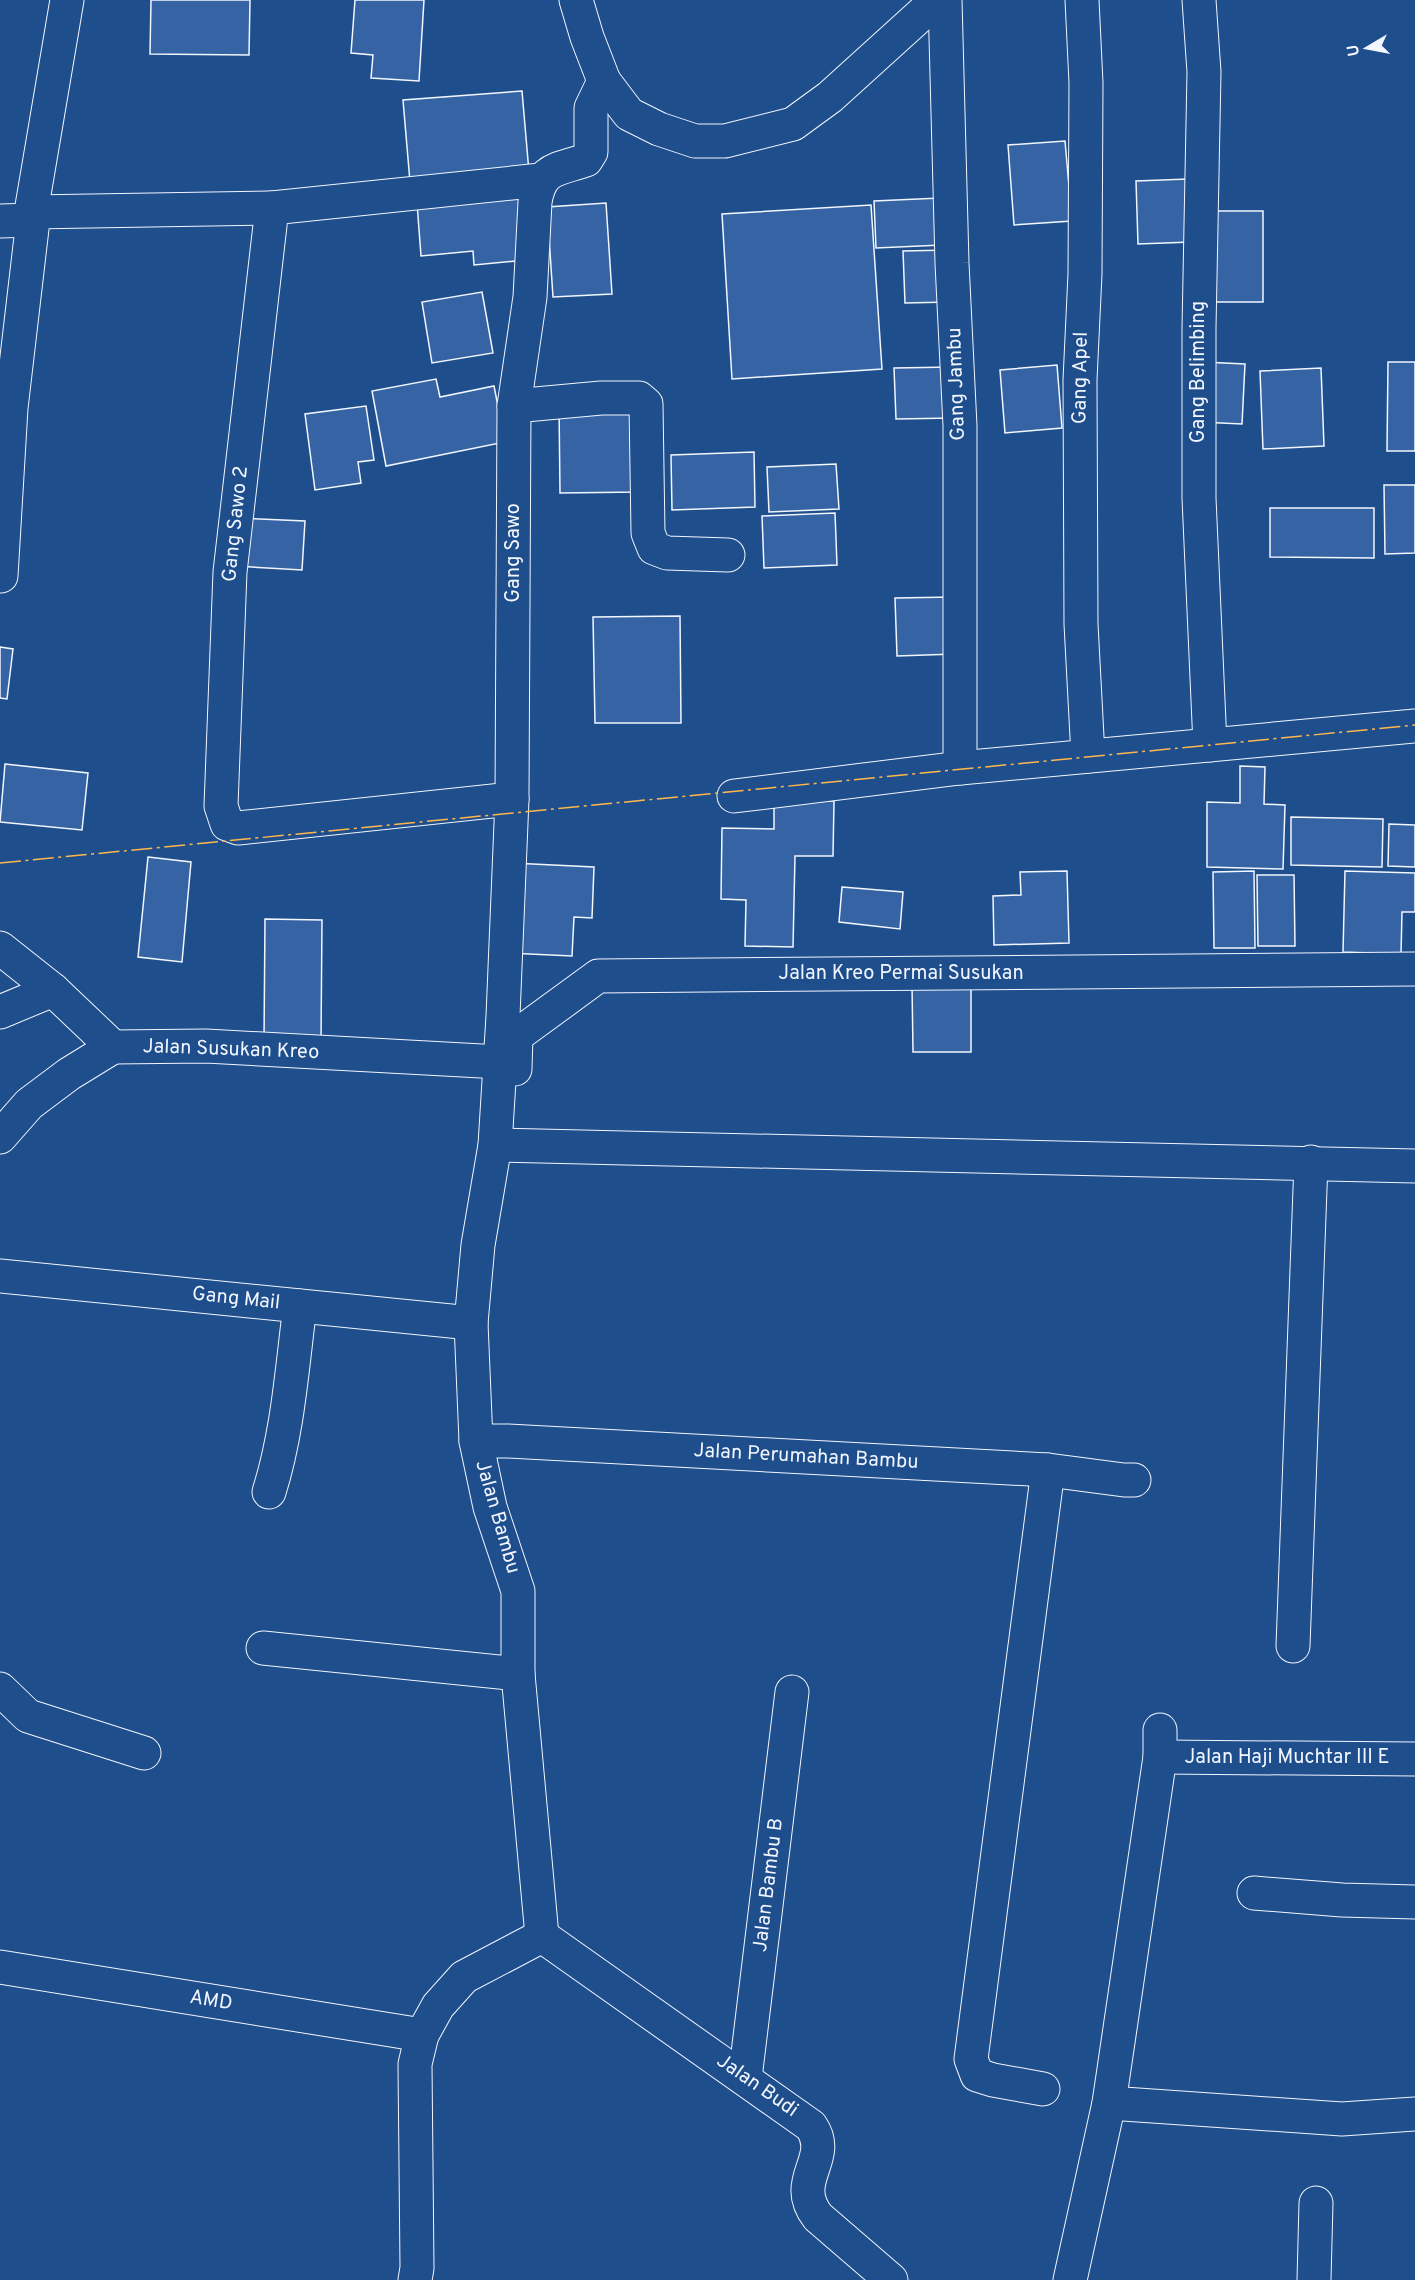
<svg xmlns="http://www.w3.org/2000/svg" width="1415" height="2280" viewBox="0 0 1415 2280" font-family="Overpass,sans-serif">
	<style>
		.building { fill: #3563a3; stroke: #f2f6ff; stroke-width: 1.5 }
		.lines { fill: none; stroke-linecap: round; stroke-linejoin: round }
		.minor-casing { stroke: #f2f6ff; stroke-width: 35 }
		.tertiary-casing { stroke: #f2f6ff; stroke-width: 35 }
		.minor { stroke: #1f4e8c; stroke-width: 33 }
		.tertiary { stroke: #1f4e8c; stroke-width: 33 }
		.power { stroke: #ffb74d; stroke-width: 1.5; stroke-dasharray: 21 4.5 3 4.5; stroke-linecap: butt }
		.labels { text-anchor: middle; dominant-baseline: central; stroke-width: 4.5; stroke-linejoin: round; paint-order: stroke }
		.street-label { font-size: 20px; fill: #f2f6ff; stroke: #1f4e8c }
	</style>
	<rect width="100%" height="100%" fill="#1f4e8c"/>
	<g class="building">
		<polygon points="151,0 250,0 249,55 150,54"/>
		<polygon points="355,0 424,0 419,81 371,78 373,55 351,53"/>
		<polygon points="522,91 529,172 410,182 403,100"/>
		<polygon points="1065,141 1072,221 1014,225 1008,145"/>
		<polygon points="1188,179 1191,242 1138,244 1136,181"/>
		<polygon points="520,193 526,260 474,265 473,251 421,256 417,203"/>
		<polygon points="940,198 942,245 876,248 874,201"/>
		<polygon points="606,203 612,294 553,297 547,207"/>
		<polygon points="871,205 882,369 732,379 722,214"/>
		<polygon points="1205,211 1263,211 1263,302 1204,302"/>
		<polygon points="949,250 950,302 905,303 903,251"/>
		<polygon points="482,292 493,353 432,363 422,302"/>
		<polygon points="1203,362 1245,364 1242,424 1200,422"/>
		<polygon points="1388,362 1415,362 1415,451 1387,451"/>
		<polygon points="1057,365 1062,428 1005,433 1000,370"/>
		<polygon points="952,367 954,418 896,419 894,368"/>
		<polygon points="1321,368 1324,446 1263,449 1260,371"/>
		<polygon points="436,379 440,397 494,386 505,442 386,466 372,391"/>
		<polygon points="559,404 639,404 640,492 560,493"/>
		<polygon points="366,406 374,460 358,462 361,483 315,490 305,414"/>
		<polygon points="754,452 755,507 672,510 671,455"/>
		<polygon points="836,464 839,509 769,512 767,467"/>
		<polygon points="1384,485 1415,485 1415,553 1385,554"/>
		<polygon points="1270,508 1374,508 1374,558 1270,557"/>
		<polygon points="835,513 837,565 764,568 762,516"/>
		<polygon points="237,518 305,521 302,570 235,566"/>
		<polygon points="953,597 955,654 897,656 895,598"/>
		<polygon points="680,616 681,723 595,723 593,617"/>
		<polygon points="0,647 13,649 7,699 0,698"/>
		<polygon points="5,764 88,773 82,830 0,822"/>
		<polygon points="1240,766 1265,767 1264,804 1285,805 1283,869 1207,867 1207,802 1240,803"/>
		<polygon points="774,800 834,801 833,856 795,856 793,947 745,946 746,900 721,899 722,828 774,829"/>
		<polygon points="1291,817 1383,819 1382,867 1291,865"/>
		<polygon points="1389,824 1415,825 1415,867 1388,866"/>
		<polygon points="148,857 191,862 182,962 138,957"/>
		<polygon points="512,863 594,867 592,918 574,917 572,956 508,953"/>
		<polygon points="1067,871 1069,943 994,945 993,896 1021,895 1020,872"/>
		<polygon points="1254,871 1255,948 1214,948 1213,872"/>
		<polygon points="1345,871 1415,873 1415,912 1402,912 1401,954 1343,952"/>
		<polygon points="1257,875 1294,875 1295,946 1258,946"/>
		<polygon points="842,887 903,892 900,929 839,922"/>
		<polygon points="265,919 322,920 321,1041 264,1041"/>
		<polygon points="912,984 971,984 971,1052 913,1052"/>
	</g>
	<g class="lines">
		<defs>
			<g id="minor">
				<polyline points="945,0 952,263 960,426 960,768"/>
				<polyline points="1082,0 1086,83 1085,274 1080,380 1081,624 1088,756"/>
				<polyline points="1199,0 1204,72 1199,328 1199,498 1210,745"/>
				<polyline points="31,212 67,0"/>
				<polyline points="0,221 33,220"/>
				<polyline points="514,406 601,398 639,398 646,404 648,533 654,548 667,553 728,555"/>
				<polyline points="1,576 11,408 33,220 31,212 272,208"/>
				<polyline points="734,796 960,768 1415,726"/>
				<polyline points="512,799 238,828 227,824 221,806 230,572 272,208 541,180"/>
				<polyline points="0,948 53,990 113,1047 206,1046 500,1062"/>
				<polyline points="0,1012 53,990"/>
				<polyline points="515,1069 516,1036 598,976 1415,969"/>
				<polyline points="0,1137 29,1104 69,1074 113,1047"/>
				<polyline points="495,1145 1415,1166"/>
				<polyline points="0,1276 471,1323"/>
				<polyline points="476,1441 508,1441 1048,1470 1124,1480 1134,1480"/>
				<path d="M 269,1492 C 288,1432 292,1368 300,1306"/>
				<polyline points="1293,1646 1311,1162"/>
				<polyline points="263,1648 518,1674"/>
				<polyline points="0,1689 28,1716 144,1753"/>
				<polyline points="1160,1757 1415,1759"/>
				<polyline points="1254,1893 1342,1900 1415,1902"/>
				<path d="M 542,1936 L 518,1674 L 518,1591 L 490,1507 L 476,1441 L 471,1323 L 478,1245 L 495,1145 L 503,1016 L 512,799 L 514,406 L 530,297 L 535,202 C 541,167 557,170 586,160 L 591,152 L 591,108 L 604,81"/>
				<path d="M 542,1936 L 811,2126 C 834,2159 789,2180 818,2217 L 891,2280"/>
				<polyline points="0,1967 422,2035"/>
				<polyline points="745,2078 792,1692"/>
				<polyline points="1043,2089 993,2080 977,2075 971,2059 1048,1470"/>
				<polyline points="1109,2103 1342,2119 1415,2114"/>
				<polyline points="415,2280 417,2268 415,2064 422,2035 438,2006 464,1977 542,1936"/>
				<polyline points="1070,2280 1109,2103 1160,1757 1160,1730"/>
				<polyline points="1314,2280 1316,2203"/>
			</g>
			<polyline id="tertiary" points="576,0 587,37 604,81 629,114 659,129 695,141 725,141 793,124 830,97 937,0"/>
		</defs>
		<use href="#minor" class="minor-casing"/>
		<use href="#tertiary" class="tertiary-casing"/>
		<use href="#minor" class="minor"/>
		<use href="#tertiary" class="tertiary"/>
		<polyline class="power" points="0,863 1415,725"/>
	</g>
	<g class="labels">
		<g class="street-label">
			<text transform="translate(1199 372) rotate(-90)">Gang Belimbing</text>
			<text transform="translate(1081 378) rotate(-89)">Gang Apel</text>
			<text transform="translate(957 384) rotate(-92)">Gang Jambu</text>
			<text transform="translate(236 524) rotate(-84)">Gang Sawo 2</text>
			<text transform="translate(514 553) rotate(-90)">Gang Sawo</text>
			<text x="901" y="974">Jalan Kreo Permai Susukan</text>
			<text transform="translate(231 1050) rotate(2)">Jalan Susukan Kreo</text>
			<text transform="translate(236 1299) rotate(6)">Gang Mail</text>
			<text transform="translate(806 1457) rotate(3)">Jalan Perumahan Bambu</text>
			<text transform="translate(497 1517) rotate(74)">Jalan Bambu</text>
			<text x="1287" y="1758">Jalan Haji Muchtar III E</text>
			<text transform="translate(769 1885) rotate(-83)">Jalan Bambu B</text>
			<text transform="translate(211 2001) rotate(9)">AMD</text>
			<text transform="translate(757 2086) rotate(35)">Jalan Budi</text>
		</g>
	</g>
	<g transform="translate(1367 48) rotate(260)" stroke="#1f4e8c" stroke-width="4.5" paint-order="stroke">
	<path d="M0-4.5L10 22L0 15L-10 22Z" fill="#f2f6ff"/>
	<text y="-9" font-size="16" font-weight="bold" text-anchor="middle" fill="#f2f6ff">U</text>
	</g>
</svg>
